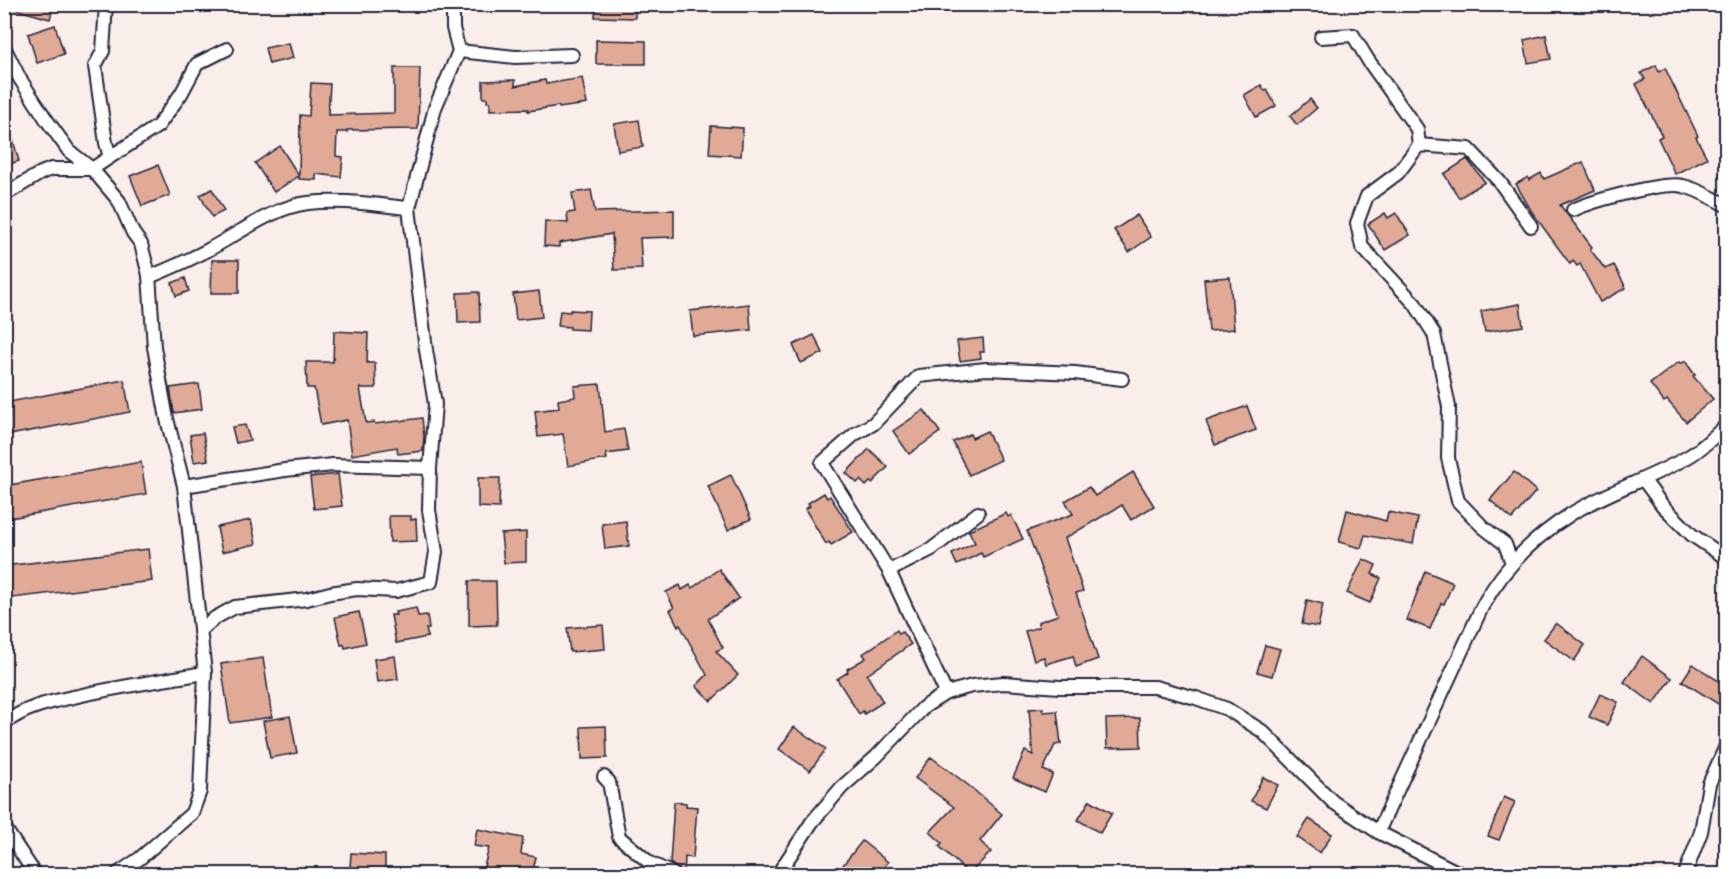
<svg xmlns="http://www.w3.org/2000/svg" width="1731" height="879" viewBox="0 0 1731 879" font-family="'Shantell Sans',sans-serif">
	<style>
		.building { fill: #e0aa96; stroke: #22223b; stroke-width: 1.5 }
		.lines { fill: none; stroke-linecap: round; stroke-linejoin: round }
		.street-casing { stroke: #22223b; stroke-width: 16 }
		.street { stroke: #fff; stroke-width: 12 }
	</style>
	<rect width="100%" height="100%" fill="#f9eeea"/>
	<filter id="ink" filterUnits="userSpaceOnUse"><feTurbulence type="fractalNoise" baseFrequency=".0167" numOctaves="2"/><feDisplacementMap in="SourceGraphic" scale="12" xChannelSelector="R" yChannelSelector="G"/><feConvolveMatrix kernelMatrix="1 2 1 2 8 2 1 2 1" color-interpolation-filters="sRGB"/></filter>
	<g filter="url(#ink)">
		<g class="building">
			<polygon points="11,4 54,4 50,19 11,8"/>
			<polygon points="596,4 635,4 635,18 595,17"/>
			<polygon points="55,25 64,54 37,63 28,34"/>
			<polygon points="1546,35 1551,59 1528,63 1524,40"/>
			<polygon points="596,40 646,41 646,64 596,64"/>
			<polygon points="289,43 293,58 269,64 265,48"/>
			<polygon points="1656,65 1659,72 1665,68 1698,136 1696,137 1707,158 1675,174 1658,138 1662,136 1636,84 1645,79 1641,73"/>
			<polygon points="394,68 420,68 418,129 347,130 347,132 337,132 336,156 343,157 341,177 316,174 316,180 299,179 300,115 309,116 311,83 330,84 328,115 394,113"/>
			<polygon points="582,78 587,104 559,108 559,106 528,111 528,109 490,110 490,102 487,102 487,98 483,98 483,81 515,80 515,86 545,80 546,84"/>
			<polygon points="1261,85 1265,91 1267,90 1276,106 1256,117 1244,95"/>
			<polygon points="1310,99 1317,108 1297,125 1290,116"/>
			<polygon points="639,120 643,147 618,151 614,124"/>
			<polygon points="8,123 19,161 4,166 4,124"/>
			<polygon points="711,126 743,128 741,156 709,154"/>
			<polygon points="280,146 299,176 274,192 255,163"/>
			<polygon points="1467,159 1485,182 1459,198 1444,174"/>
			<polygon points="1583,162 1595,190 1560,205 1592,247 1590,249 1605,269 1614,265 1626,288 1600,302 1580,264 1577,266 1573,261 1570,264 1532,212 1516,184 1528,177 1529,180 1541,173 1544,179"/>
			<polygon points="158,165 170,195 142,206 130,176"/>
			<polygon points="212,189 224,211 212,217 200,195"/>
			<polygon points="591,190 595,212 674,210 674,237 640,238 642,269 614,270 612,234 559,243 559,247 544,246 545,221 568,223 567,213 575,212 572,193"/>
			<polygon points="1385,213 1388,218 1396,213 1410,235 1385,250 1368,224"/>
			<polygon points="1137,215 1151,237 1129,252 1114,230"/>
			<polygon points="212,260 239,260 239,293 211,293"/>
			<polygon points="1230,277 1234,329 1209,331 1204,279"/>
			<polygon points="185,278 189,291 176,296 172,283"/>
			<polygon points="539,291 542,317 516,320 513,294"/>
			<polygon points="479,292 480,322 458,323 457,293"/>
			<polygon points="749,304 751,330 693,336 690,311"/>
			<polygon points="1520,304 1523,326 1485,332 1481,311"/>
			<polygon points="570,310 589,311 588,330 570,329 570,327 558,326 560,311 570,312"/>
			<polygon points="334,331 368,333 367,363 375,363 376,388 360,388 366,423 374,422 375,424 422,418 424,436 423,451 398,454 397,447 352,455 347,420 321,425 314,388 307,388 306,362 333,362"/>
			<polygon points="814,335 823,353 801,363 793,345"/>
			<polygon points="983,338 984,352 980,352 981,358 960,361 957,341"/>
			<polygon points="1685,361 1695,375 1693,376 1713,399 1686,422 1667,400 1664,402 1650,384 1679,362 1681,364"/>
			<polygon points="124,380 130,412 4,436 4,403"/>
			<polygon points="199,384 202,409 174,413 170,388"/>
			<polygon points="600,384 605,432 624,429 628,451 606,454 607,459 568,466 563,434 538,437 535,411 559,408 558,400 575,397 574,386"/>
			<polygon points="1247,406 1256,430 1215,445 1206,421"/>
			<polygon points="924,410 940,432 909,454 893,431"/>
			<polygon points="245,425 250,440 236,443 232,427"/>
			<polygon points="987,431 1001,460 969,475 953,442 970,434 972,438"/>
			<polygon points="203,433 208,460 194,462 190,435"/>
			<polygon points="869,449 888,467 872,483 870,482 866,486 860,480 857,483 846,473"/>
			<polygon points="141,462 146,494 4,519 4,486"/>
			<polygon points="1133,472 1154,506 1131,520 1122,505 1065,538 1083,591 1076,593 1098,659 1076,667 1073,656 1046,664 1044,657 1034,660 1025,631 1039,627 1038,622 1058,615 1027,531 1073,514 1065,501 1089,487 1095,496"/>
			<polygon points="1514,472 1536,491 1512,519 1490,500"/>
			<polygon points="338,474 342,506 314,509 310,477"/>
			<polygon points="731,475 751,519 728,530 708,486"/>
			<polygon points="478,478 500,478 499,508 478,507"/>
			<polygon points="824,493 827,498 830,496 853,532 831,545 829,542 826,544 805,509 810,506 808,503"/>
			<polygon points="1347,510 1386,521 1388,512 1418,518 1413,544 1365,535 1361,548 1339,542"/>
			<polygon points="1006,513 1008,517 1011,515 1023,539 983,557 981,553 957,565 952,554 975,543 969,531"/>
			<polygon points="389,516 411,516 411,520 416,519 417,541 390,542"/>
			<polygon points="251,520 256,544 222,552 217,527"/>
			<polygon points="626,521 629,546 605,549 602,524"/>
			<polygon points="526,532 526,562 504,563 501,534"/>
			<polygon points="148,549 152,581 4,599 4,566"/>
			<polygon points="1363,559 1376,565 1372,574 1381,578 1370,603 1347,593"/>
			<polygon points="719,569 739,598 708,619 723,648 716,651 738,675 711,701 696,686 707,675 680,625 678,626 670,610 674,608 666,592 680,585 682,590 690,585 692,588"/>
			<polygon points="1425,571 1453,583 1444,604 1441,603 1430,629 1407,620"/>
			<polygon points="469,581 496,581 497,625 469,626"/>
			<polygon points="1307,600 1323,604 1318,627 1302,624"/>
			<polygon points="416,608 418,616 427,615 429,629 426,629 428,637 396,643 391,615 396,615 395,612"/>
			<polygon points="359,612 366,643 345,648 344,644 341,645 335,617"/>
			<polygon points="1556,623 1585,645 1574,661 1544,639"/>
			<polygon points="603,625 605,649 570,652 567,628"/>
			<polygon points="897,630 899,634 902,632 911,644 867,675 883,702 864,714 863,711 859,714 837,679 848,672 847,669 866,658 863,654"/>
			<polygon points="1265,645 1280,649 1272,676 1257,672"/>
			<polygon points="395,656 398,679 377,682 374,659"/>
			<polygon points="1642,656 1672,678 1654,704 1624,682"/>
			<polygon points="263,658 272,717 230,723 221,664"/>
			<polygon points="1693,664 1726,686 1726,709 1682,681"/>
			<polygon points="1600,694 1618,702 1607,725 1589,717"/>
			<polygon points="1043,708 1043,712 1057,711 1061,744 1055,745 1043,770 1053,774 1045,792 1013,778 1025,751 1033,755 1029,709"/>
			<polygon points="290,716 297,753 270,758 263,721"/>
			<polygon points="1140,718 1141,747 1107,748 1106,719"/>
			<polygon points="606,726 607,758 582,759 581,727"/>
			<polygon points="794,727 826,749 810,771 779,749"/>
			<polygon points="931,757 968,785 1002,814 980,841 991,852 969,874 939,846 942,843 930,832 954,807 915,778"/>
			<polygon points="1263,777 1278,785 1266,808 1251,801"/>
			<polygon points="1504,797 1515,802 1499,840 1488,836"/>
			<polygon points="1090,800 1112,813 1100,833 1078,820"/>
			<polygon points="674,802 686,803 686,806 697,807 693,858 685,857 684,874 681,874 679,869 670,863"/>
			<polygon points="1309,819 1332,834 1320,853 1297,837"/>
			<polygon points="477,829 523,838 521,854 536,857 532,874 482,874 489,848 474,846"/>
			<polygon points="862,841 888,862 878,874 855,874 843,865"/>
			<polygon points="351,853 385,855 385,870 350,868"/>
		</g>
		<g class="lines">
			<defs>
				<g id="street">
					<polyline points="106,4 103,51 95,66 106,143 110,157"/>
					<polyline points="453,4 453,28 459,51 515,57 572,55"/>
					<polyline points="1321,37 1353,35 1368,60 1417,129 1419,145"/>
					<polyline points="4,47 20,79 46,119 69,151 92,169 119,201 133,233 141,244 149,275 154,347 167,419 184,486 205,673 200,791 192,813 139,859 117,874"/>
					<polyline points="4,195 41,173 51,169 92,169 110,157 158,126 181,94 197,64 227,49"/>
					<path d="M 1573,210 C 1592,201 1664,181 1683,186 C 1698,189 1713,199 1726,205"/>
					<path d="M 149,277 C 169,269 189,260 208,250 C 238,234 273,207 308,203 C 341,199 376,205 409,208 L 435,108 L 459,51"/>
					<polyline points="1643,479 1662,505 1692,535 1726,558"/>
					<polyline points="184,486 285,470 333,465 430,468 435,404 426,350 409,208"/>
					<polyline points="1512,563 1505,544 1483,527 1458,501 1448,458 1449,407 1434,334 1415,304 1362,247 1357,223 1367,196 1398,173 1419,145 1469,149 1499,181 1531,226"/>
					<polyline points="889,571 822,463 855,434 873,424 919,376 986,369 1075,373 1122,379"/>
					<polyline points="200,631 215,618 235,607 307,599 330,593 357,589 396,591 431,582 436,552 429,510 430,468"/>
					<polyline points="946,693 889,571 932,549 978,513"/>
					<path d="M 4,724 C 25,706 56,701 82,695 C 122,686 163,680 205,673"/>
					<polyline points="604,777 609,782 619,837 650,863 673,874"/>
					<polyline points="4,827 35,874"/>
					<path d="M 1378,832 L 1482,607 C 1503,568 1533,538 1571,514 C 1608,491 1653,478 1691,455 C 1704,447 1715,435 1726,426"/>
					<polyline points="778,874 812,822 842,787 876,757 924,707 946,693 972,686 1003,683 1060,687 1155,687 1196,698 1227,709 1262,731 1333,802 1378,832 1461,874"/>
					<polyline points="1685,874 1701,832 1709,784 1726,746"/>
				</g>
			</defs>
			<use href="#street" class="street-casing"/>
			<use href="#street" class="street"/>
		</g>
	</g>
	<rect width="1731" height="879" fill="none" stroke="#fff" stroke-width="24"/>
	<rect x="12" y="12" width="1707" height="855" fill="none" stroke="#22223b" stroke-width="2" filter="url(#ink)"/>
</svg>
